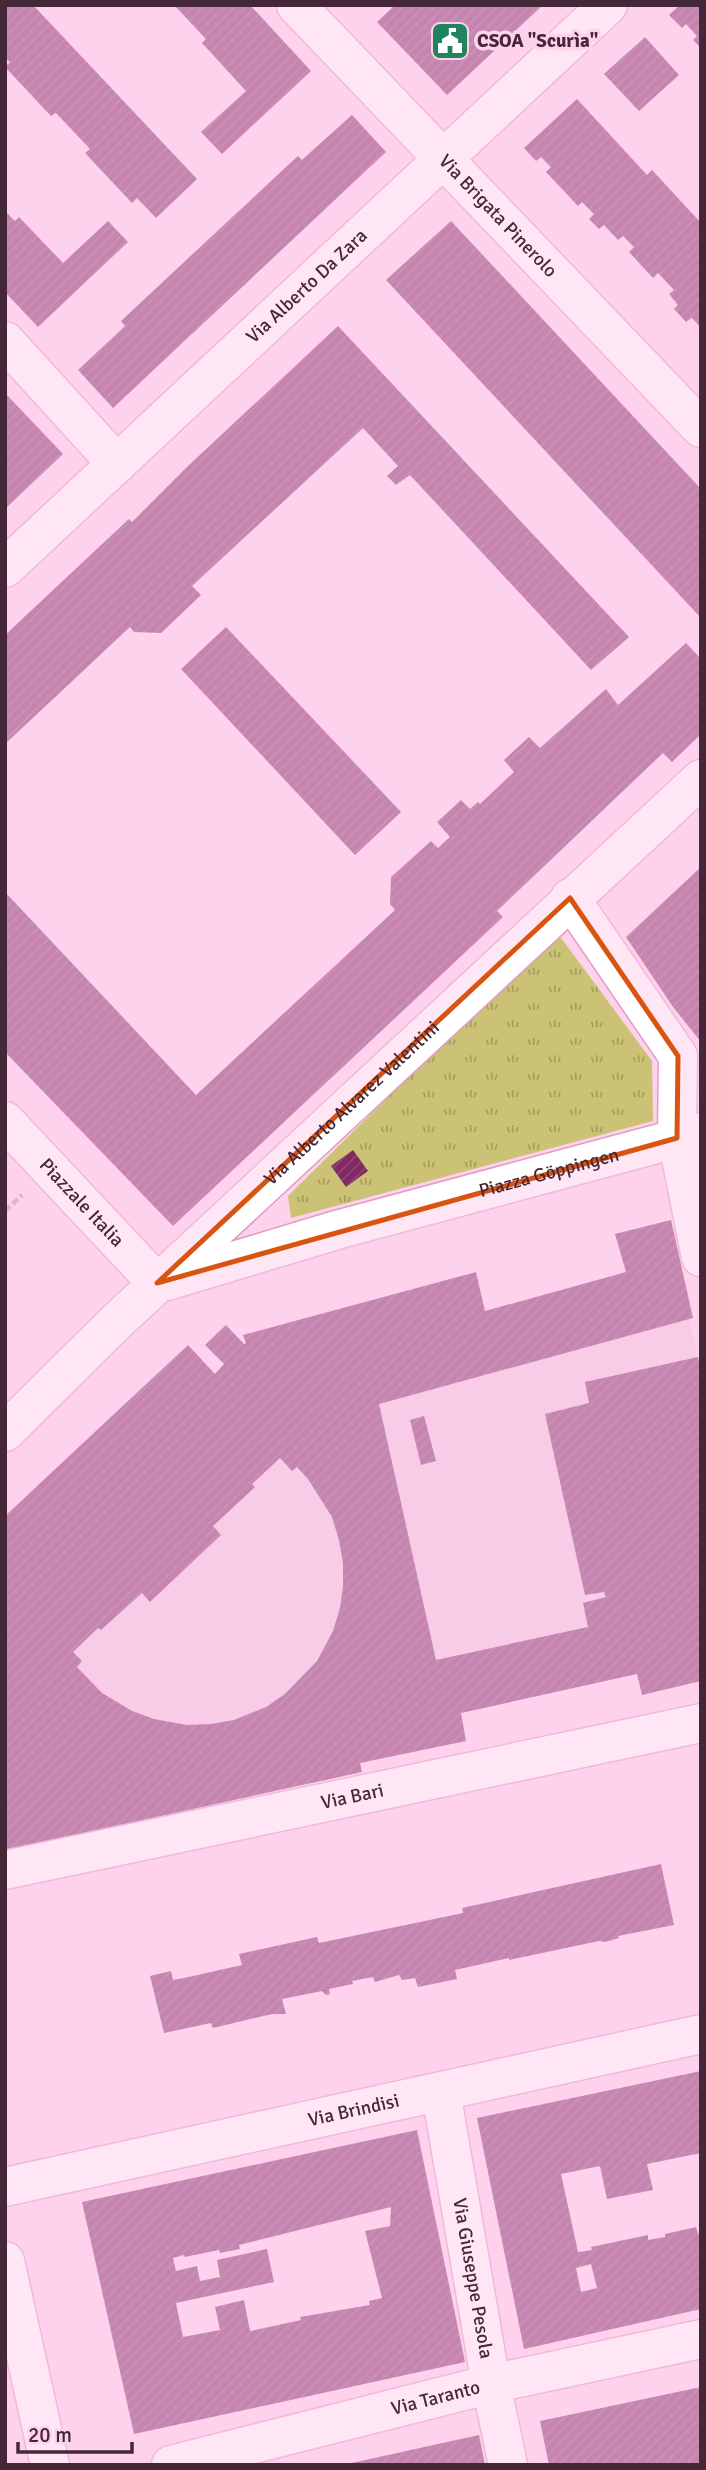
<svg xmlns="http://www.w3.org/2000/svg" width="706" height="2470" viewBox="0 0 706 2470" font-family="Signika,sans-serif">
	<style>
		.built { fill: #f2c3df }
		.grass { fill: url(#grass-tufts) }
		.building { fill: url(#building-hatch); fill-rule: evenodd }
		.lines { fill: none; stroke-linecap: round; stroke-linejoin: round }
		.minor-casing { stroke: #e19bc5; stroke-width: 41 }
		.tertiary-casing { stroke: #e19bc5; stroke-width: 41 }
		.path { stroke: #b993aa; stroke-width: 4.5; stroke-dasharray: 7 3.5; stroke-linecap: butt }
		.minor { stroke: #fff; stroke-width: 38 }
		.tertiary { stroke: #fff; stroke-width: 38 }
		.marked { fill: none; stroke: #d85410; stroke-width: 5; stroke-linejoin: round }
		.labels { text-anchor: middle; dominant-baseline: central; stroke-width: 7; stroke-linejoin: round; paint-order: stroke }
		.poi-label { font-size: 19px; font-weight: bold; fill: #442839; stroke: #fed2ec; text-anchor: start }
		.street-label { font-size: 19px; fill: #442839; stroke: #fed2ec }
	</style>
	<defs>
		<pattern id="grass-tufts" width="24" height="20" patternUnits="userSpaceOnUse" patternTransform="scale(1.75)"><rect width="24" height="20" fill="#cbc275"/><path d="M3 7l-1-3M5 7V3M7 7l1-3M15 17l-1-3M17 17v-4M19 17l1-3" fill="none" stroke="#a69e61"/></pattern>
		<pattern id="building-hatch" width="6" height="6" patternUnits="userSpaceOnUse" patternTransform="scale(1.75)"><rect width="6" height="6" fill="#812865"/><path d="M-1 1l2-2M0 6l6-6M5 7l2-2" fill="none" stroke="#8f4678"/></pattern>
	</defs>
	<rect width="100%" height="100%" fill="#fed2ec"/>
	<polygon class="built" points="670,1224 701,1373 639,1671 410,1721 358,1759 6,1847 5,1519 216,1377 484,1315 630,1274"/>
	<polygon class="grass" points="556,931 652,1061 653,1121 291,1218 288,1196"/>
	<g class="building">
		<polygon points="5,5 33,5 197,179 156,218 137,198 132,203 85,153 90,149 56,113 51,116 5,67 10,62 5,57"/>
		<polygon points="174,5 250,5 311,71 222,154 201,132 246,91 202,43 206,39"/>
		<polygon points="395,5 543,5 447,95 377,22"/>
		<polygon points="680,5 701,5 701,48 693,40 697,36 686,24 682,28 669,15"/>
		<polygon points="645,37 679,75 639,111 604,74"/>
		<polygon points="577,99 647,175 652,170 701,223 701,328 692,318 686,322 674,309 678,305 669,294 674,290 658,273 653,278 629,252 634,247 623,236 618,240 604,225 599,229 589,219 594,214 582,202 578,206 546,172 551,167 541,157 536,161 524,148"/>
		<polygon points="352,115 386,152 113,408 78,370 125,326 121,321 286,167 298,156 302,160 304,158"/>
		<polygon points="5,211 15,221 19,217 63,263 108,221 128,242 38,327 5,292"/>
		<polygon points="451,221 701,489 701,618 386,280"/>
		<polygon points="338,326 629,637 591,670 410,475 396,485 387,476 398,466 363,428 192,586 201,595 161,633 134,632 130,627 5,744 5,635 129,519 132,522 187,467"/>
		<polygon points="5,393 63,454 5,509"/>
		<polygon points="226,627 401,812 355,855 181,669"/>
		<polygon points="686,643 701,659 701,734 672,762 663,753 497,911 503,917 173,1226 5,1052 5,892 196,1095 395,910 390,904 391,877 431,841 438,848 450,837 437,822 461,800 470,809 478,802 480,804 514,772 504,760 529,737 540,748 606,689 618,705"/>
		<polygon points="701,867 701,1042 673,1007 626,937"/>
		<polygon points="353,1150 368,1171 346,1187 331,1166"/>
		<path d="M 671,1220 L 693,1318 L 379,1404 L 436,1660 L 588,1627 L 583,1603 L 606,1597 L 604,1592 L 585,1595 L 545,1414 L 589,1403 L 585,1382 L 698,1357 L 701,1368 L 701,1681 L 642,1695 L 637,1674 L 461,1713 L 466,1741 L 360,1763 L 362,1772 L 5,1850 L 5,1516 L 188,1345 L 215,1374 L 224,1364 L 205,1345 L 226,1325 L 244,1344 L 246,1343 L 243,1335 L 476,1272 L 485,1311 L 626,1272 L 615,1234 ZM 280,1458 L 292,1471 L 297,1467 L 308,1479 L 332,1517 L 339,1540 L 343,1563 L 343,1586 L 340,1608 L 333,1631 L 317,1661 L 285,1694 L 266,1707 L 234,1720 L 211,1724 L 187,1725 L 154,1719 L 132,1711 L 102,1693 L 77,1667 L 82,1661 L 73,1652 L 98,1628 L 101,1630 L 142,1593 L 150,1602 L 221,1535 L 213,1526 L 255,1487 L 252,1484 Z"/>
		<polygon points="424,1416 436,1461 421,1465 410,1420"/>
		<polygon points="661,1864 674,1925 618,1936 619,1938 605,1942 599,1941 509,1960 509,1958 455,1970 457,1979 418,1987 415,1978 402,1980 399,1975 375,1982 373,1977 352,1981 353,1984 329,1989 330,1994 326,1995 322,1991 282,1999 286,2014 272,2014 213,2028 211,2023 164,2033 150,1976 171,1971 173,1980 184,1978 242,1965 239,1954 317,1937 319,1943 463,1913 462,1908"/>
		<path d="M 701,2071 L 701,2153 L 647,2164 L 653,2190 L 607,2199 L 600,2166 L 561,2174 L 578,2252 L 592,2250 L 591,2247 L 648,2235 L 648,2240 L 665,2237 L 665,2234 L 696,2227 L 699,2236 L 701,2236 L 701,2309 L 524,2349 L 477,2118 ZM 591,2264 L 597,2288 L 581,2292 L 576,2268 Z"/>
		<path d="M 417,2130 L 465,2362 L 134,2434 L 82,2202 ZM 391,2207 L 390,2226 L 365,2231 L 382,2298 L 369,2301 L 370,2305 L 300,2317 L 301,2320 L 250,2331 L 244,2300 L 215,2307 L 220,2330 L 183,2337 L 176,2303 L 274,2282 L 267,2249 L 217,2260 L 220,2277 L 200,2281 L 197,2266 L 176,2271 L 173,2258 L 184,2255 L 185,2257 L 219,2250 L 220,2253 L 240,2249 L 239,2245 Z"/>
		<polygon points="701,2387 701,2465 549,2465 540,2421"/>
		<polygon points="479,2435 485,2465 347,2465 347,2464"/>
	</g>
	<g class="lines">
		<defs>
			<g id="minor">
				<path id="s1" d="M 296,5 L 701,428"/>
				<polyline points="5,341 117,464"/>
				<path id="s2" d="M 5,568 L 608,5"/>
				<polyline points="570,898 678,1056 677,1138 701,1257"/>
				<path id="s3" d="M 5,1121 L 157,1283"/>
				<path id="s4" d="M 167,1281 L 340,1229 L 701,1132"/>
				<path id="s5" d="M 5,1432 L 114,1324 L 701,779"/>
				<path id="s6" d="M 441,2092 L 491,2384 L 508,2465"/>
				<path id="s7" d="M 5,2187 L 701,2034"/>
				<path id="s8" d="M 171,2465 L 491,2384 L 701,2339"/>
			</g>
			<g id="tertiary">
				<path id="s9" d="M 5,1870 L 701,1723"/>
				<polyline points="5,2261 50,2465"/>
			</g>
		</defs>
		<use href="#minor" class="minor-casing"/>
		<use href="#tertiary" class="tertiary-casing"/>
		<polyline class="path" points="5,1211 22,1195"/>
		<use href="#minor" class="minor"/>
		<use href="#tertiary" class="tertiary"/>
	</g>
	<path d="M0 0H706V2470H0ZM 570,898 L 678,1056 L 677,1138 L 157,1283 Z" fill="#fed2ec" fill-opacity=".55" fill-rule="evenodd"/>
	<path class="marked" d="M 570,898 L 678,1056 L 677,1138 L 157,1283 Z"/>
	<defs>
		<symbol id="civic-square" viewBox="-11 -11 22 22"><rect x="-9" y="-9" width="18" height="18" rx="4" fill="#21845e" stroke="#fed2ec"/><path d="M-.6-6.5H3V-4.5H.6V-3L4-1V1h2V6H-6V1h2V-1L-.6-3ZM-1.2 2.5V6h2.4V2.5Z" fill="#fff"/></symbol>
	</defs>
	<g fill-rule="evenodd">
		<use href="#civic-square" x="428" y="19" width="44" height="44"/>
	</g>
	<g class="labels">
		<g class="poi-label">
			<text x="477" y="41">CSOA "Scurìa"</text>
		</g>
		<g class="street-label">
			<text stroke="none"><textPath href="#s1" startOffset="292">Via Brigata Pinerolo</textPath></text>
			<text stroke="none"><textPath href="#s2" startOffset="413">Via Alberto Da Zara</textPath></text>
			<text stroke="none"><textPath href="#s5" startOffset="478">Via Alberto Alvarez Valentini</textPath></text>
			<text stroke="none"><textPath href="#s4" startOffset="397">Piazza Göppingen</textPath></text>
			<text stroke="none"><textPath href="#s3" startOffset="112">Piazzale Italia</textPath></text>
			<text stroke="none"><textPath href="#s9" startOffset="355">Via Bari</textPath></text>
			<text stroke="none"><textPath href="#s7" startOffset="357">Via Brindisi</textPath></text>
			<text stroke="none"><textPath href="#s6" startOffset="189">Via Giuseppe Pesola</textPath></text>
			<text stroke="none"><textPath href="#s8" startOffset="273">Via Taranto</textPath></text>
		</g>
	</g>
	<rect width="706" height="2470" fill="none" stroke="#442839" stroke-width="14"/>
	<path d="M18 2442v10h114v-10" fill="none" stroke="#442839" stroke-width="3.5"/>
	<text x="28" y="2442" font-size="21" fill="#442839" stroke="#fed2ec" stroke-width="5" paint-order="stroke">20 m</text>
</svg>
